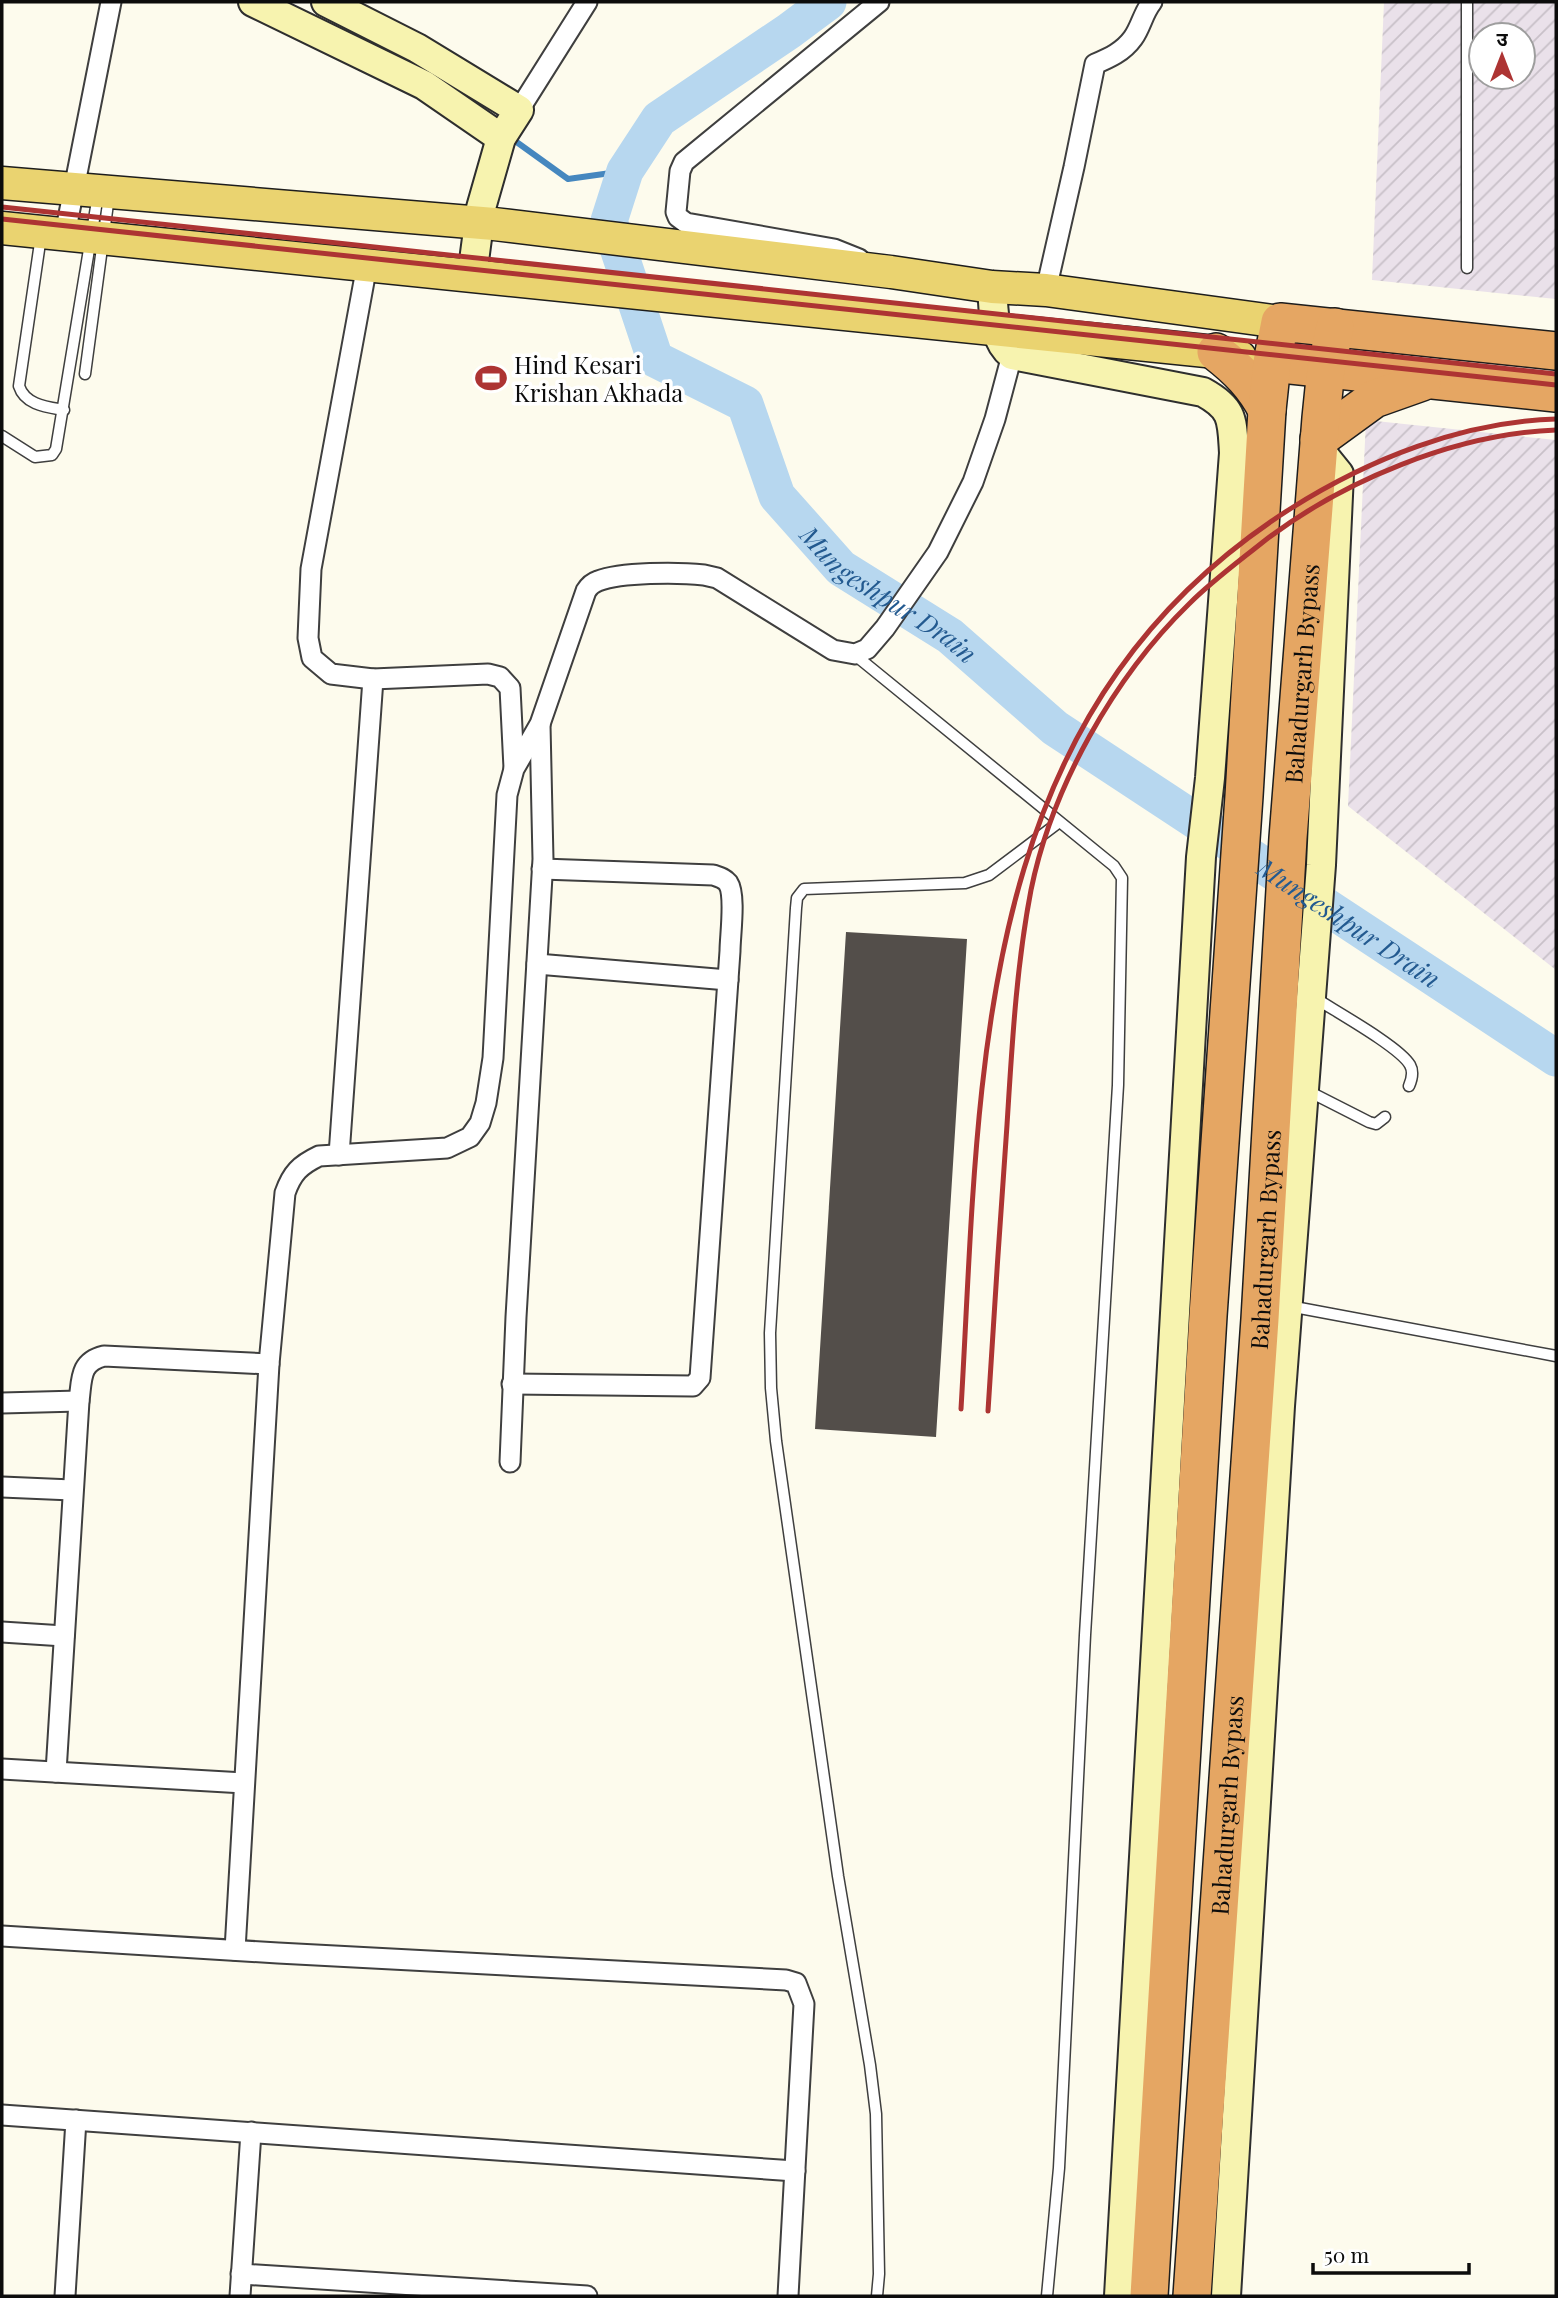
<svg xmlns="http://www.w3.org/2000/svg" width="1558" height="2298" viewBox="0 0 1558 2298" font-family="'Playfair Display','Noto Sans Devanagari',serif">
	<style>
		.industrial { fill: url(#industrial-furrows); fill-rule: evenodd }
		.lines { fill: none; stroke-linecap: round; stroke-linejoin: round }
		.stream { stroke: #4587bf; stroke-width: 6 }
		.river { stroke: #b7d7ef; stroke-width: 37 }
		.building { fill: #534e4a }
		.lane-casing { stroke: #3f3f3f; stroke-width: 13 }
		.street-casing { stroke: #3f3f3f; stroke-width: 23 }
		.secondary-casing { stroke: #2e2e2e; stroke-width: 32 }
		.primary-casing { stroke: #1d1d1d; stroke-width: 35 }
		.highway-casing { stroke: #1d1d1d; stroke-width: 40 }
		.lane { stroke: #fff; stroke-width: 10 }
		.street { stroke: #fff; stroke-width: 19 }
		.secondary { stroke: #f7f3af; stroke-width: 28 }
		.primary { stroke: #ead370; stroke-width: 32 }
		.highway { stroke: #e5a663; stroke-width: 37 }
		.rail { stroke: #ad3433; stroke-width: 5 }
		.labels { text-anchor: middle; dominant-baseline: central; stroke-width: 7; stroke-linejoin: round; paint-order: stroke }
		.poi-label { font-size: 24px; fill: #0c0c0c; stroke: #fff; text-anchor: start }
		.street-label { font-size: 24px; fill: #0c0c0c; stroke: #fff }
		.water-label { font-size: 26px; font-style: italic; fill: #235a90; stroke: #fff }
	</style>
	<defs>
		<pattern id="industrial-furrows" width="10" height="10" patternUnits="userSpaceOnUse" patternTransform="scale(1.75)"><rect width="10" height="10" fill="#eae1ea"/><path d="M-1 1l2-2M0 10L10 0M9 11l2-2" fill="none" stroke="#c8c0c8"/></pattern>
	</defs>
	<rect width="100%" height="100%" fill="#fdfbed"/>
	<g class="industrial">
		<path d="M 1384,2 L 1556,2 L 1556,299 L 1372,280 ZM 1481,35 L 1523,35 L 1523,77 L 1481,77 Z"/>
		<polygon points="1366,420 1556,440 1556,970 1348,806"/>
	</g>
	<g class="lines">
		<polyline class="stream" points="511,138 568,179 625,171"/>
		<path class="river" id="s1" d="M 828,2 L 789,31 L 659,119 L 625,171 L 609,221 L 655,359 L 745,404 L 777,496 L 841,568 L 950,636 L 1055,728 L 1556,1058"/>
	</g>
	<polygon class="building" points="846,932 967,939 936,1437 815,1429"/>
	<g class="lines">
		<defs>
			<g id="lane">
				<path d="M 41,236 L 19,386 C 25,405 47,407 64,410"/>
				<polyline points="1467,268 1467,2"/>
				<polyline points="85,374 109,196"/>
				<polyline points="2,436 35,457 52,455 56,449 98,195"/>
				<polyline points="855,655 1114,866 1122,878 1118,1085 1085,1635 1059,2168 1047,2296"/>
				<path d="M 1315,998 C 1335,1011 1400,1047 1410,1065 C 1414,1072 1412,1079 1409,1086"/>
				<polyline points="1308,1091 1369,1122 1376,1124 1385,1117"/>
				<polyline points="1289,1306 1556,1356"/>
				<polyline points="877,2296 879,2274 876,2114 870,2065 838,1876 776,1441 771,1388 770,1333 796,908 797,898 804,889 965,883 989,875 1058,823"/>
			</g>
			<g id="street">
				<polyline points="519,110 587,2"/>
				<polyline points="65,234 111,2"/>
				<polyline points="859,259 834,249 686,223 678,217 676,212 680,171 684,162 879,2"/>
				<polyline points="367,265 311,569 308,638 312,658 331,674 373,679 488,674 500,677 510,688 514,768"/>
				<path d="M 1046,290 L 1074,167 L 1095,64 C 1109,58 1123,52 1133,38 C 1141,27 1143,13 1152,2"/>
				<polyline points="537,964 728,980"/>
				<polyline points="339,1155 373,679"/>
				<path d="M 512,1384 L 693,1386 L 700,1378 L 730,951 C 730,936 736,895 728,883 C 724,878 719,877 713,875 L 542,869"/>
				<polyline points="2,1403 79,1401"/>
				<polyline points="510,1462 516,1317 543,859 540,725"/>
				<polyline points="2,1487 72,1490"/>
				<polyline points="2,1632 64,1636"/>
				<polyline points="2,1769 244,1783"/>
				<path d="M 56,1772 L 79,1401 C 82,1380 79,1362 104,1356 L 269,1364"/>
				<polyline points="2,1936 278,1953 786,1980 796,1983 804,2004 788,2296"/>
				<path d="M 235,1950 L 269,1364 L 285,1193 C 292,1173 300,1165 319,1156 L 447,1148 L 470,1137 L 480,1123 L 486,1103 L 493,1058 L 507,795 L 514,769 L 540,724 L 586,591 C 589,586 592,583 598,581 C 621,572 678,572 704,575 L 717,578 L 833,650 L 855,654 L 867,649 L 885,628 L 938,552 L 973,482 L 995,419 L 1012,355"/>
				<polyline points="2,2115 795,2171"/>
				<polyline points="241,2274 587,2296"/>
				<polyline points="65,2296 76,2120"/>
				<polyline points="240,2296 251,2132"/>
			</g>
			<g id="secondary">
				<polyline points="253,2 424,85 501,138"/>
				<polyline points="326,2 417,48 519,110 501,138 481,208 472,276"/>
				<path d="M 992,287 C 994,310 992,339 1012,355 L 1203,392 C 1234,409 1232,420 1234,453 L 1210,778 L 1201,857 L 1119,2296"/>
				<polyline points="1226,2296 1280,1406 1321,865 1339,474 1318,448"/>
			</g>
			<g id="primary">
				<polyline points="2,183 494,224 891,272 992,287 1046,290 1280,322"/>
				<polyline points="2,228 1216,352 1240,357"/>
			</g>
			<g id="highway">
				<path d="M 1216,352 C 1238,369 1254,385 1267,410"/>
				<polyline points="1272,363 1556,393"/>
				<polyline points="1319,439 1374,399 1422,382"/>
				<polyline points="1149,2296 1208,1316 1244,796 1267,410 1272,363 1280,322 1556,351"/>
				<path id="s2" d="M 1192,2296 L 1260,1319 L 1288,838 L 1321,418 L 1326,369 L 1335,327"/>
			</g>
		</defs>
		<use href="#lane" class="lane-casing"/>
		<use href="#street" class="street-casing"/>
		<use href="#secondary" class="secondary-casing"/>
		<use href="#primary" class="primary-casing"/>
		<use href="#highway" class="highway-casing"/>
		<use href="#lane" class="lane"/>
		<use href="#street" class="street"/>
		<use href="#secondary" class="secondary"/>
		<use href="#primary" class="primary"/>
		<use href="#highway" class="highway"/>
		<g class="rail">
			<polyline points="2,207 1556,374"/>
			<polyline points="2,219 1556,385"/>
			<path d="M 961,1409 C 981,1073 969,714 1290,509 C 1369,459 1462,422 1556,419"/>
			<path d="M 988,1411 C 994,1316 1000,1220 1007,1125 C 1012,1046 1016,968 1031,890 C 1052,787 1114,677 1189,604 C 1212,581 1238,562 1263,542 C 1342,481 1455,434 1556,430"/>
		</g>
	</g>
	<defs>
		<symbol id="stadium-bare" viewBox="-9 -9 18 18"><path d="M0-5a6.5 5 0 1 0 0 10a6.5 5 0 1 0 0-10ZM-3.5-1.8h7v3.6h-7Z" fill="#ad3433" stroke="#fff" stroke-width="2.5" paint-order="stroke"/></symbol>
	</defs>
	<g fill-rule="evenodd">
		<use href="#stadium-bare" x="469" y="356" width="44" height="44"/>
	</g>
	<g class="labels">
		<g class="poi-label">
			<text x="514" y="364">Hind Kesari<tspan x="514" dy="28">Krishan Akhada</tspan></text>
		</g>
		<g class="street-label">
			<text stroke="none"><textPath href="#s2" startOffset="1626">Bahadurgarh Bypass</textPath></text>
			<text stroke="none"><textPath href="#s2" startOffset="1059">Bahadurgarh Bypass</textPath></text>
			<text stroke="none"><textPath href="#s2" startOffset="492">Bahadurgarh Bypass</textPath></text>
		</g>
		<g class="water-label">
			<text stroke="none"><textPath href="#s1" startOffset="814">Mungeshpur Drain</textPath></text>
			<text stroke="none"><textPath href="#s1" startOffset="1381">Mungeshpur Drain</textPath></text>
		</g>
	</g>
	<rect width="1558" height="2298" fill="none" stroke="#0c0c0c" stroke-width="7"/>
	<g transform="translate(1502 56)"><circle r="33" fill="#ffffff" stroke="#9e9e9e" stroke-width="2"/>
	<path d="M0-5L12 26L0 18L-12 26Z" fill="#ad3433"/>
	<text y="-10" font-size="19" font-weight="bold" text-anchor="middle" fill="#0c0c0c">उ</text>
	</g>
	<path d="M1313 2263v10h156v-10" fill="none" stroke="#0c0c0c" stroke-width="3.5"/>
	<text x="1324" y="2263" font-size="21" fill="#0c0c0c" stroke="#ffffff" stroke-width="5" paint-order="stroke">50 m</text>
</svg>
